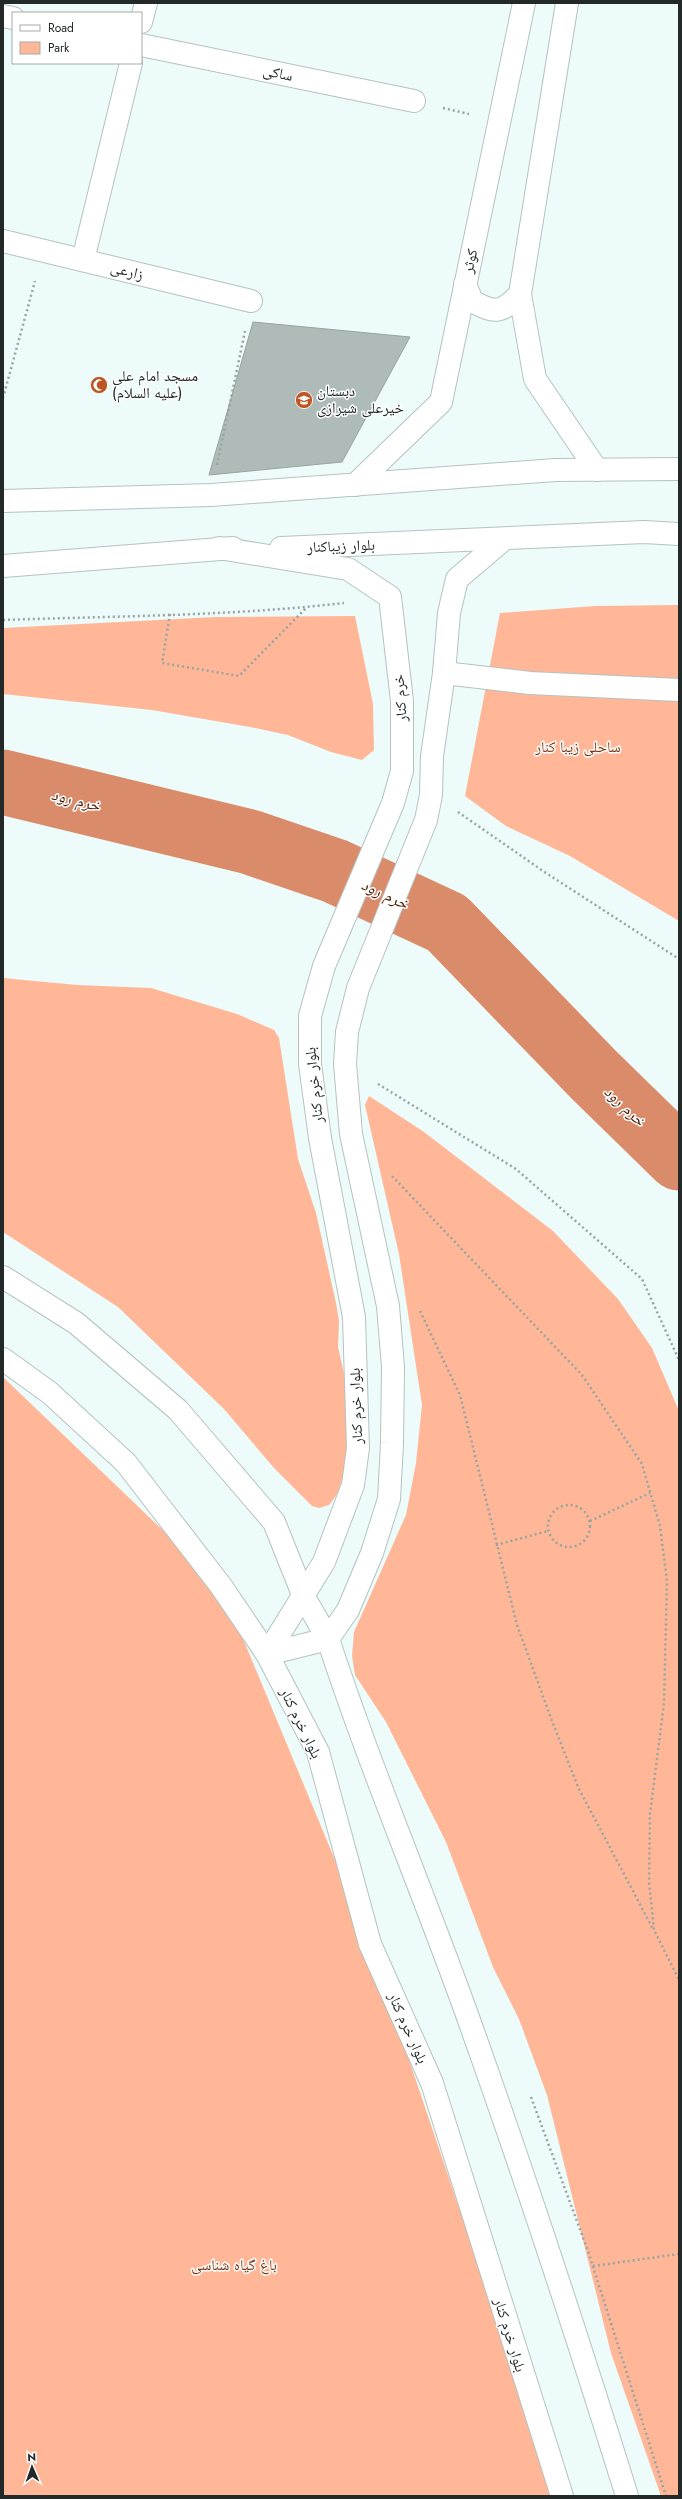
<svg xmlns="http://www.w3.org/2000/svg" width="682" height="2499" viewBox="0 0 682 2499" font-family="Jost,'Noto Naskh Arabic',sans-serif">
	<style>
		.green { fill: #ffb798 }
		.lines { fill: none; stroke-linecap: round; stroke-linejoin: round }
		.river { stroke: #da8c6a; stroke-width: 65 }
		.building { fill: #aebbb9; stroke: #96a3a2 }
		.street-casing { stroke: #b5c2c0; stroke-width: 24 }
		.secondary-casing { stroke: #b5c2c0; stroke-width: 24 }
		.path { stroke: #98a3a2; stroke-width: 2.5; stroke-dasharray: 2 3; stroke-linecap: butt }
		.street { stroke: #fff; stroke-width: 22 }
		.secondary { stroke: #fff; stroke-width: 22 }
		.labels { text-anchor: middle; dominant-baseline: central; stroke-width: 3; stroke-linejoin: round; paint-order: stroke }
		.street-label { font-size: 15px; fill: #232828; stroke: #fff }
		.poi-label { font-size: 15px; fill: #232828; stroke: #fff; text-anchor: start }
		.park-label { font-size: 15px; fill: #7b330e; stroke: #fff }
		.water-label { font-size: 16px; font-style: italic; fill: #4f1d04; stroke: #fff }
	</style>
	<rect width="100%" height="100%" fill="#edfbfa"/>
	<g class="green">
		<polygon points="679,605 679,921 570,856 506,826 465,796 500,613 595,606"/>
		<polygon points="355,616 373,704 374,750 362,760 331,752 288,735 250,727 152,710 3,694 3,628 216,617"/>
		<polygon points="3,978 77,985 151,988 237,1014 274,1030 279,1038 298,1159 316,1213 336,1303 339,1321 338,1347 346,1382 347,1450 344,1473 338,1493 329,1505 319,1508 312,1506 274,1468 224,1409 118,1307 3,1232"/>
		<polygon points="369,1096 424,1132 553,1231 618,1299 652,1348 679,1411 679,2496 661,2496 611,2353 547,2095 519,2019 493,1967 446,1842 386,1722 355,1675 352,1656 354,1632 406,1515 416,1463 422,1405 399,1254 365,1105"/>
		<polygon points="3,1377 221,1586 370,1944 556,2496 3,2496"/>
	</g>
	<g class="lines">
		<polyline class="river" points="3,782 250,842 335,871 447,923 594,1075 679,1158"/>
	</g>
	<polygon class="building" points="253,322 410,337 342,462 209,475"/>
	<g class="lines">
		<defs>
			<g id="street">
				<polyline points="3,16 13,18"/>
				<polyline points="141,22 146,3"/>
				<polyline points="141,45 414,101"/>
				<polyline points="3,241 251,301"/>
				<polyline points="83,260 131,63"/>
				<polyline points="444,673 530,683 679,690"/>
			</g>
			<g id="secondary">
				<polyline points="567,3 520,294 535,379 597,470"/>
				<path d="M 465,284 L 472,301 C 495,314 502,313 520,294"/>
				<polyline points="355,485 441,402 524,3"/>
				<polyline points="3,501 211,495 555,470 679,469"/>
				<path d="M 503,540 L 457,579 L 449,613 L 444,673 L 432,756 L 431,795 L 426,820 L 358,988 L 347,1032 L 345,1064 L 351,1134 L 388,1306 L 393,1367 L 392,1443 L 389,1499 L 372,1553 L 348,1610 L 328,1639 C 372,1774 428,1903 475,2037 C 529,2189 579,2342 627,2496"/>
				<polyline points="219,548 348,569 390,597 402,701 402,771 393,803 324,966 310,1016 310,1064 320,1138 354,1317 358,1448 353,1485 324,1562 267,1654 318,1752 370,1944 432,2083 562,2496"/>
				<polyline points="281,548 644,532 679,534"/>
				<polyline points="3,566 233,548"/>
				<polyline points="3,1277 76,1323 178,1410 274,1522 304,1597 328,1639 267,1654 221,1586 126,1463 50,1393 3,1359"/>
			</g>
		</defs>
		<use href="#street" class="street-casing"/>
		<use href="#secondary" class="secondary-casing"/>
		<g class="path">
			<polyline points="443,108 469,114"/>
			<polyline points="3,398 35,281"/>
			<polyline points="217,465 245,331"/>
			<polyline points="170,614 162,663 239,676 306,608"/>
			<path d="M 3,620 C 116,616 231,616 344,603"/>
			<polyline points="458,812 543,871 679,959"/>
			<polyline points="378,1084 516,1169 642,1279 679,1360"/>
			<polyline points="392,1176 582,1375 642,1464 660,1526 667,1581 664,1703 650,1814 649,1882 654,1930 679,1980"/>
			<polyline points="420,1311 460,1395 517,1625 552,1721 578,1787 653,1929"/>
			<circle cx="569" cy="1526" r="21"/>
			<polyline points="590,1521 650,1493"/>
			<polyline points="496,1545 548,1531"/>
			<polyline points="531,2097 588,2251 666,2496"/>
			<polyline points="593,2266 679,2254"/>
		</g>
		<use href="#street" class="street"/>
		<use href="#secondary" class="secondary"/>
	</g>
	<defs>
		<symbol id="mosque-disc" viewBox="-11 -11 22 22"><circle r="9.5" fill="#bc5725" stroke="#fff"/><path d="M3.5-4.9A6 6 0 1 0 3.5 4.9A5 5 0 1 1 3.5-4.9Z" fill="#fff"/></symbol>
		<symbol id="school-disc" viewBox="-11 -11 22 22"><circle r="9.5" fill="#bc5725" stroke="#fff"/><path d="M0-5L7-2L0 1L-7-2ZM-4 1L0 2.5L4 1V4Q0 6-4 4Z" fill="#fff"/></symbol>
	</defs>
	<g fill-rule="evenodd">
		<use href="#mosque-disc" x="89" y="375" width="20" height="20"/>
		<use href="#school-disc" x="294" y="390" width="20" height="20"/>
	</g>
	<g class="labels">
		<g class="street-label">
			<text transform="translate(278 73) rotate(12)">ساکی</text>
			<text transform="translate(470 261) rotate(-78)">کوثر</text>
			<text transform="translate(127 271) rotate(14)">زارعی</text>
			<text transform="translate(341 546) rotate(-2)">بلوار زیباکنار</text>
			<text transform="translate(400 698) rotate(-94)">خرم کنار</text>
			<text transform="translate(314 1085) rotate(-96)">بلوار خرم کنار</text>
			<text transform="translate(356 1406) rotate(-92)">بلوار خرم کنار</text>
			<text transform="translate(301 1723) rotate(64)">بلوار خرم کنار</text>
			<text transform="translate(408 2028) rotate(66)">بلوار خرم کنار</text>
			<text transform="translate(510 2335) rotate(73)">بلوار خرم کنار</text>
		</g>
		<g class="poi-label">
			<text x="112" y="376">مسجد امام علی<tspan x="112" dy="17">(علیه السلام)</tspan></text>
			<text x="317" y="391">دبستان<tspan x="317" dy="17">خیرعلی شیرازی</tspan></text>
		</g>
		<g class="park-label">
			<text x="578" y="747">ساحلی زیبا کنار</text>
			<text x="234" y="2265">باغ گیاه شناسی</text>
		</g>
		<g class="water-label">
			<text transform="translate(76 800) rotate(14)">خرم رود</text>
			<text transform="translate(385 894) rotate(25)">خرم رود</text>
			<text transform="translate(625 1106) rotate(44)">خرم رود</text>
		</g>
	</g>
	<rect width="682" height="2499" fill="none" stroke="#232828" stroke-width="8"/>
	<rect x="12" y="12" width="130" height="52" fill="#ffffff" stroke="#a7a9a9"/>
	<rect x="20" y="25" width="20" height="6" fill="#ffffff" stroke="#a7a9a9"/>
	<text x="48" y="32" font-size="12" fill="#232828">Road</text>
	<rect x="20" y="42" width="20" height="12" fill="#ffb798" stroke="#a7a9a9"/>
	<text x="48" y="52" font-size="12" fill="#232828">Park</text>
	<g transform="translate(32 2467) rotate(358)" stroke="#ffffff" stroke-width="3" paint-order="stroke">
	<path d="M0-3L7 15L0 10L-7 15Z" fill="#232828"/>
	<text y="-6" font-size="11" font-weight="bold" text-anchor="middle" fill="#232828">N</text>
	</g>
</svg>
